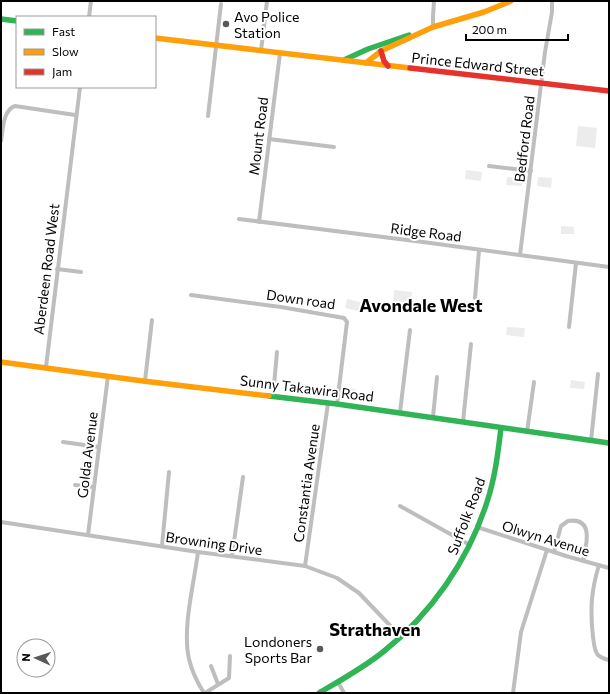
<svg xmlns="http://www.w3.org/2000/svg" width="610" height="694" viewBox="0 0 610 694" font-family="Commissioner,sans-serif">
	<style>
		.green { fill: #ececec }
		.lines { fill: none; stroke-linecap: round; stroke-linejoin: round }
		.street { stroke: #bebebe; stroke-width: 4 }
		.fast { stroke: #30b455; stroke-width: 5.5 }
		.slow { stroke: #ff9f0a; stroke-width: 5.5 }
		.jam { stroke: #e5322d; stroke-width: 5.5 }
		.poi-dot { fill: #595959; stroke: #fff; stroke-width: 1.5 }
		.labels { text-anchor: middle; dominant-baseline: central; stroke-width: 4; stroke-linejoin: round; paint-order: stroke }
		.poi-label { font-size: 14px; fill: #000; stroke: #fff; text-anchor: start }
		.street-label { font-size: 14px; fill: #000; stroke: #fff }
		.district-label { font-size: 18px; font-weight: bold; fill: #000; stroke: #fff }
	</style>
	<rect width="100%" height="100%" fill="#fff"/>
	<g class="green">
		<polygon points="578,126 597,128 595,148 576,146"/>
		<polygon points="466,170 482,172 481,181 465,179"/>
		<polygon points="507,177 522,178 522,186 506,185"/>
		<polygon points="538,177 552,178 551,188 537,186"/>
		<polygon points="561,226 574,227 574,234 561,234"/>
		<polygon points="394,290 412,292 411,303 393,301"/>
		<polygon points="347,299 364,303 362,312 345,308"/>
		<polygon points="507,327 525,328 524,337 506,335"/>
		<polygon points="571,380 585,382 584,389 570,388"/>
		<polygon points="342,388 356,389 355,398 341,396"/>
	</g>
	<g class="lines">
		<g class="street">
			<polyline points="89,17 91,1"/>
			<polyline points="433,27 433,16 434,1"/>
			<polyline points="261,51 267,1"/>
			<polyline points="208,116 221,4"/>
			<polyline points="269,139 334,147"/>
			<path d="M 1,141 C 3,129 3,110 15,106 L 75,115"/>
			<polyline points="489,166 531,171"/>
			<polyline points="239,219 423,242 609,267"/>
			<polyline points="259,222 280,53"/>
			<polyline points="520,255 545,52 552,12 552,1"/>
			<polyline points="57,269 81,272"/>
			<polyline points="191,295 281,307 344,318 347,322 337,404"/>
			<polyline points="475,298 479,250"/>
			<polyline points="569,327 576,263"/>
			<polyline points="46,367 80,87"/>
			<polyline points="145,381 152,320"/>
			<polyline points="273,396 277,352"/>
			<polyline points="400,412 410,330"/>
			<polyline points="433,417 437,377"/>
			<polyline points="463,422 471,344"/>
			<polyline points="527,432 534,382"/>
			<polyline points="591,441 598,374"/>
			<polyline points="63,442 99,447"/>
			<polyline points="75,485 94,487"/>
			<polyline points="400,506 470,545"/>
			<polyline points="1,522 198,552 305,566 337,578 359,593 401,637"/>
			<polyline points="477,527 566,556 609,568"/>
			<polyline points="88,535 108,376"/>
			<polyline points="162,546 169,472"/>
			<path d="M 198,552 C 194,584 182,628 189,659 C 192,672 197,682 204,693"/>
			<path d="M 554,552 L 561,526 L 568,521 C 595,517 586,546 583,561"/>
			<polyline points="232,556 243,477"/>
			<path d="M 599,565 C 591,591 590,610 593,637 C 594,642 594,651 598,655 C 601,658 605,659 609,660"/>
			<polyline points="305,566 328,403"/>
			<polyline points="211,666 218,684"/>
			<polyline points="338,682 344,693"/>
			<polyline points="205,693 229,678 230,656"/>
			<polyline points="513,693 521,632 547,550"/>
		</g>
		<g class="fast">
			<polyline points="1,19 17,21"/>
			<polyline points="344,60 368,49 409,35"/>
			<polyline points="269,396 337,404 609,443"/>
			<path d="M 319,693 C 341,680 363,668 383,652 C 431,614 468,561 487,502 C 495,478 498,453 501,428"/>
		</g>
		<g class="slow">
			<polyline points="155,38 410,68"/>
			<polyline points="366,63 381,51 433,27 484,12 511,1"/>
			<polyline points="1,362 143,381 269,396"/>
		</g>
		<g class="jam">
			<polyline points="381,51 384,61 388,66"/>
			<polyline points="410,68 609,91"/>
		</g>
	</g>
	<g class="poi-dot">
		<circle cx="226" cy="24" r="4"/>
		<circle cx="320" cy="649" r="4"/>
	</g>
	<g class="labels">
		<g class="poi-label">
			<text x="234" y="16">Avo Police<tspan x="234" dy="16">Station</tspan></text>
			<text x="312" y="641" text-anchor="end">Londoners<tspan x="312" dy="16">Sports Bar</tspan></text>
		</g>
		<g class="street-label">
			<text transform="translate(478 64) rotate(6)">Prince Edward Street</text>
			<text transform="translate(258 136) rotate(-83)">Mount Road</text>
			<text transform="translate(524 139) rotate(-83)">Bedford Road</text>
			<text transform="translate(426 232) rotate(7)">Ridge Road</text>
			<text transform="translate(46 269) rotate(-83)">Aberdeen Road West</text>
			<text transform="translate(301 299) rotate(8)">Down road</text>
			<text transform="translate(307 388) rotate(7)">Sunny Takawira Road</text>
			<text transform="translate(87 455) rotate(-83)">Golda Avenue</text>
			<text transform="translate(306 483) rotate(-82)">Constantia Avenue</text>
			<text transform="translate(466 516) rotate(-69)">Suffolk Road</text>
			<text transform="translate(546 538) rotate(17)">Olwyn Avenue</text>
			<text transform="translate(214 543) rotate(8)">Browning Drive</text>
		</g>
		<g class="district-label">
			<text x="421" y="305">Avondale West</text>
			<text x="375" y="629">Strathaven</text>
		</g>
	</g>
	<rect width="610" height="694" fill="none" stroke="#000000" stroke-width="4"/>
	<rect x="16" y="16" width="140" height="72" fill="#ffffff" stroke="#999999"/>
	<rect x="24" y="29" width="20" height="6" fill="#30b455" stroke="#999999"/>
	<text x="52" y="36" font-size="12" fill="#000000">Fast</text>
	<rect x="24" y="49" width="20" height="6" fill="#ff9f0a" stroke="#999999"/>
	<text x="52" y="56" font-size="12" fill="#000000">Slow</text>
	<rect x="24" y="69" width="20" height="6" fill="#e5322d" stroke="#999999"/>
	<text x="52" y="76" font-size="12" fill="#000000">Jam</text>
	<g transform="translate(36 658) rotate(273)"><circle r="19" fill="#ffffff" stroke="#999999"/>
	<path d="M0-3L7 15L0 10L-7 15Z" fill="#595959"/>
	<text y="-6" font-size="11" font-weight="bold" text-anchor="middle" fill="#000000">N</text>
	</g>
	<path d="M466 34v6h102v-6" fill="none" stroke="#000000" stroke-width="2"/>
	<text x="472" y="34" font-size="12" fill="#000000" stroke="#ffffff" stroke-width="3" paint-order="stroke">200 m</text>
</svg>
